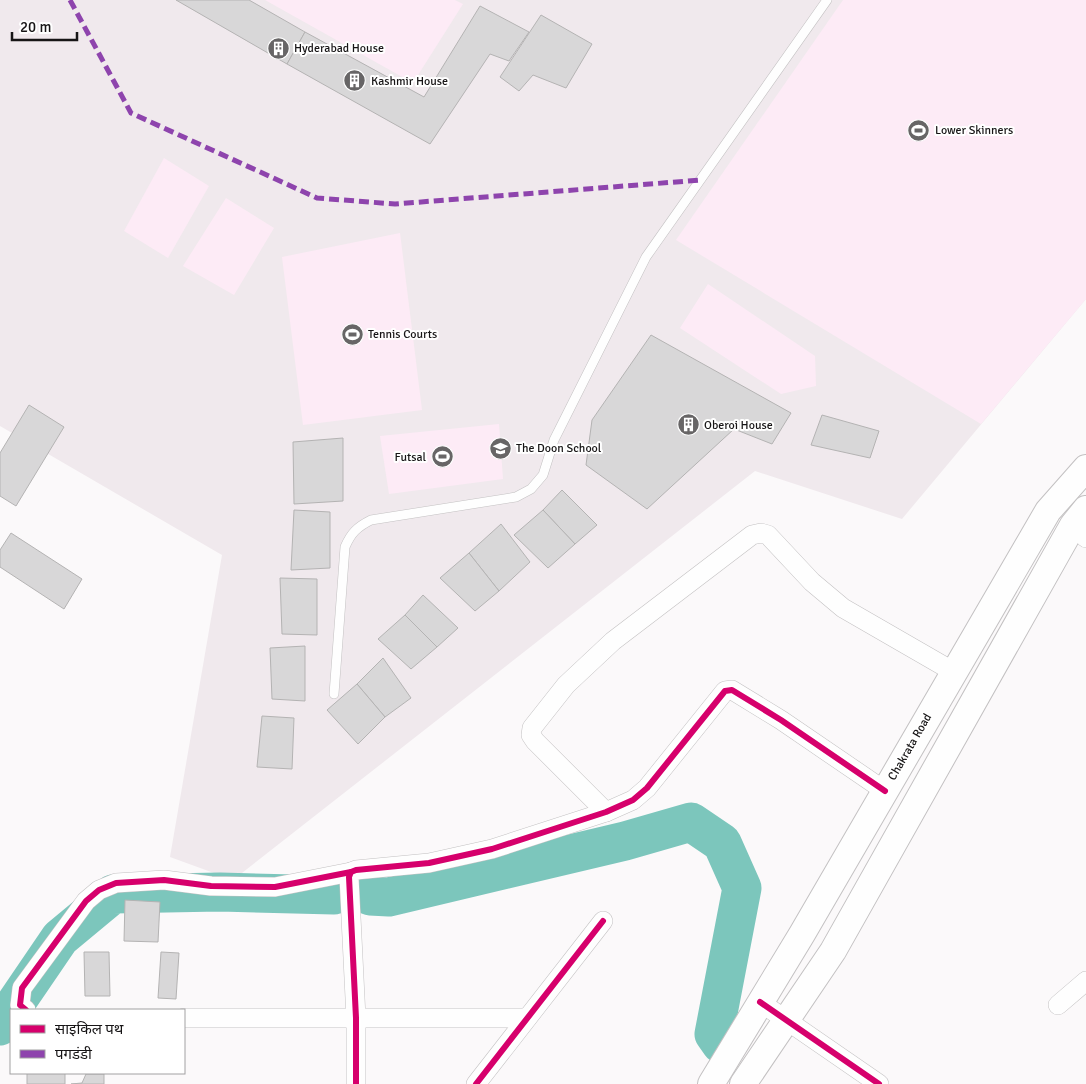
<svg xmlns="http://www.w3.org/2000/svg" width="1086" height="1084" viewBox="0 0 1086 1084" font-family="Signika,'Noto Sans Devanagari',sans-serif">
	<style>
		.built { fill: #f0e9ed }
		.green { fill: #fdebf6 }
		.lines { fill: none; stroke-linecap: round; stroke-linejoin: round }
		.river { stroke: #7cc6bc; stroke-width: 39 }
		.building { fill: #d8d7d8; stroke: #b4b3b3 }
		.service-casing { stroke: #c3c1c2; stroke-width: 10 }
		.minor-casing { stroke: #c3c1c2; stroke-width: 20 }
		.secondary-casing { stroke: #c3c1c2; stroke-width: 28 }
		.service { stroke: #fefefe; stroke-width: 9 }
		.minor { stroke: #fefefe; stroke-width: 19 }
		.secondary { stroke: #fefefe; stroke-width: 26 }
		.quiet { stroke: #8e44ad; stroke-width: 5; stroke-dasharray: 10 5; stroke-linecap: butt }
		.cycleway-casing { stroke: #fff; stroke-width: 9 }
		.cycleway { stroke: #d6006c; stroke-width: 6 }
		.labels { text-anchor: middle; dominant-baseline: central; stroke-width: 4; stroke-linejoin: round; paint-order: stroke }
		.poi-label { font-size: 12px; fill: #171516; stroke: #fff; text-anchor: start }
		.street-label { font-size: 12px; fill: #171516; stroke: #fff }
	</style>
	<rect width="100%" height="100%" fill="#fbf9fa"/>
	<polygon class="built" points="0,0 1086,0 1086,299 902,519 755,471 233,880 170,857 222,555 0,426"/>
	<g class="green">
		<polygon points="265,0 455,0 463,4 413,83"/>
		<polygon points="843,0 1086,0 1086,299 981,424 676,240"/>
		<polygon points="164,158 209,186 168,258 124,231"/>
		<polygon points="226,198 274,228 234,295 183,266"/>
		<polygon points="400,233 422,410 303,425 282,257"/>
		<polygon points="708,284 815,356 816,386 781,394 680,328"/>
		<polygon points="499,424 503,479 389,494 380,436"/>
	</g>
	<g class="lines">
		<g class="river">
			<polyline points="370,896 389,897 625,841 691,822 722,843 742,888 714,1034 721,1044"/>
			<polyline points="0,1026 60,938 113,894 220,892 334,895"/>
		</g>
	</g>
	<g class="building">
		<polygon points="176,0 249,0 305,32 287,64"/>
		<polygon points="480,6 529,32 509,61 490,54 430,144 287,64 305,32 424,97"/>
		<polygon points="541,15 592,44 566,88 533,75 519,91 500,77"/>
		<polygon points="651,335 791,413 772,444 734,429 647,509 586,465 592,420"/>
		<polygon points="29,405 64,427 16,506 0,496 0,453"/>
		<polygon points="822,415 879,431 870,458 811,445"/>
		<polygon points="343,438 343,501 294,504 293,442"/>
		<polygon points="562,490 597,525 575,544 543,510"/>
		<polygon points="294,510 330,512 330,568 291,570"/>
		<polygon points="543,510 575,544 548,568 514,535"/>
		<polygon points="501,524 530,562 499,591 469,553"/>
		<polygon points="11,533 82,579 64,609 0,567 0,550"/>
		<polygon points="469,553 499,591 475,611 440,578"/>
		<polygon points="280,578 317,579 317,635 282,634"/>
		<polygon points="423,595 458,628 437,647 405,615"/>
		<polygon points="405,615 437,647 411,669 378,639"/>
		<polygon points="305,646 305,701 272,699 270,648"/>
		<polygon points="383,658 411,698 385,717 357,684"/>
		<polygon points="357,684 385,717 358,744 327,710"/>
		<polygon points="262,716 294,718 292,769 257,767"/>
		<polygon points="125,900 160,902 158,942 124,941"/>
		<polygon points="84,952 109,952 110,996 85,996"/>
		<polygon points="161,952 179,953 176,999 158,998"/>
		<rect x="27" y="1073" width="38" height="11"/>
		<polygon points="86,1074 104,1074 104,1084 71,1084 82,1083"/>
	</g>
	<g class="lines">
		<defs>
			<path id="service" d="M 334,694 L 345,547 C 351,533 357,527 371,520 L 516,497 L 531,489 L 543,475 L 554,440 L 646,257 L 827,0"/>
			<g id="minor">
				<polyline points="1073,525 1086,538"/>
				<polyline points="606,812 535,741 531,735 532,728 566,685 613,641 752,535 761,533 768,535 812,582 843,608 954,672"/>
				<polyline points="760,1002 879,1084"/>
				<polyline points="1058,1005 1086,981"/>
				<polyline points="26,1010 20,1005 22,988 86,901 99,890 116,883 164,880 211,886 275,887 351,872"/>
				<polyline points="184,1018 527,1018"/>
				<polyline points="356,1084 356,1018 349,877 351,872 356,870 429,863 492,849 606,812 633,800 647,788 725,691 732,690 781,720 885,791"/>
				<polyline points="476,1084 603,921"/>
			</g>
			<g id="secondary">
				<polyline points="711,1084 802,934 1048,511 1086,468"/>
				<polyline points="743,1084 833,951 1073,525 1086,509"/>
			</g>
		</defs>
		<use href="#service" class="service-casing"/>
		<use href="#minor" class="minor-casing"/>
		<use href="#secondary" class="secondary-casing"/>
		<use href="#service" class="service"/>
		<use href="#minor" class="minor"/>
		<use href="#secondary" class="secondary"/>
		<polyline class="quiet" points="70,0 131,113 317,198 395,204 701,180"/>
		<defs>
			<g id="cycleway">
				<polyline points="760,1002 879,1084"/>
				<polyline points="26,1010 20,1005 22,988 86,901 99,890 116,883 164,880 211,886 275,887 351,872"/>
				<polyline points="356,1084 356,1018 349,877 351,872 356,870 429,863 492,849 606,812 633,800 647,788 725,691 732,690 781,720 885,791"/>
				<polyline points="476,1084 603,921"/>
			</g>
		</defs>
		<use href="#cycleway" class="cycleway-casing"/>
		<use href="#cycleway" class="cycleway"/>
	</g>
	<defs>
		<symbol id="building-disc" viewBox="-11 -11 22 22"><circle r="9.5" fill="#676566" stroke="#fff"/><path d="M-4-6H4V6H1V3H-1V6H-4ZM-2.5-4.3h1.7v1.8h-1.7ZM.8-4.3h1.7v1.8H.8ZM-2.5-1h1.7V.8h-1.7ZM.8-1h1.7V.8H.8Z" fill="#fff"/></symbol>
		<symbol id="stadium-disc" viewBox="-11 -11 22 22"><circle r="9.5" fill="#676566" stroke="#fff"/><path d="M0-5a6.5 5 0 1 0 0 10a6.5 5 0 1 0 0-10ZM-3.5-1.8h7v3.6h-7Z" fill="#fff"/></symbol>
		<symbol id="school-disc" viewBox="-11 -11 22 22"><circle r="9.5" fill="#676566" stroke="#fff"/><path d="M0-5L7-2L0 1L-7-2ZM-4 1L0 2.5L4 1V4Q0 6-4 4Z" fill="#fff"/></symbol>
	</defs>
	<g fill-rule="evenodd">
		<use href="#building-disc" x="266" y="36" width="25" height="25"/>
		<use href="#building-disc" x="342" y="68" width="25" height="25"/>
		<use href="#stadium-disc" x="906" y="118" width="25" height="25"/>
		<use href="#stadium-disc" x="340" y="322" width="25" height="25"/>
		<use href="#building-disc" x="676" y="412" width="25" height="25"/>
		<use href="#school-disc" x="488" y="436" width="25" height="25"/>
		<use href="#stadium-disc" x="430" y="444" width="25" height="25"/>
	</g>
	<g class="labels">
		<g class="poi-label">
			<text x="294" y="48">Hyderabad House</text>
			<text x="371" y="81">Kashmir House</text>
			<text x="935" y="130">Lower Skinners</text>
			<text x="368" y="334">Tennis Courts</text>
			<text x="704" y="425">Oberoi House</text>
			<text x="516" y="448">The Doon School</text>
			<text x="426" y="457" text-anchor="end">Futsal</text>
		</g>
		<g class="street-label">
			<text transform="translate(910 747) rotate(-60)">Chakrata Road</text>
		</g>
	</g>
	<rect x="10" y="1009" width="175" height="65" fill="#ffffff" stroke="#a2a1a2"/>
	<rect x="20" y="1025" width="25" height="8" fill="#d6006c" stroke="#a2a1a2"/>
	<text x="55" y="1034" font-size="15" fill="#171516">साइकिल पथ</text>
	<rect x="20" y="1050" width="25" height="8" fill="#8e44ad" stroke="#a2a1a2"/>
	<text x="55" y="1059" font-size="15" fill="#171516">पगडंडी</text>
	<path d="M12 32v8h65v-8" fill="none" stroke="#171516" stroke-width="2.5"/>
	<text x="20" y="32" font-size="15" fill="#171516" stroke="#ffffff" stroke-width="4" paint-order="stroke">20 m</text>
</svg>
